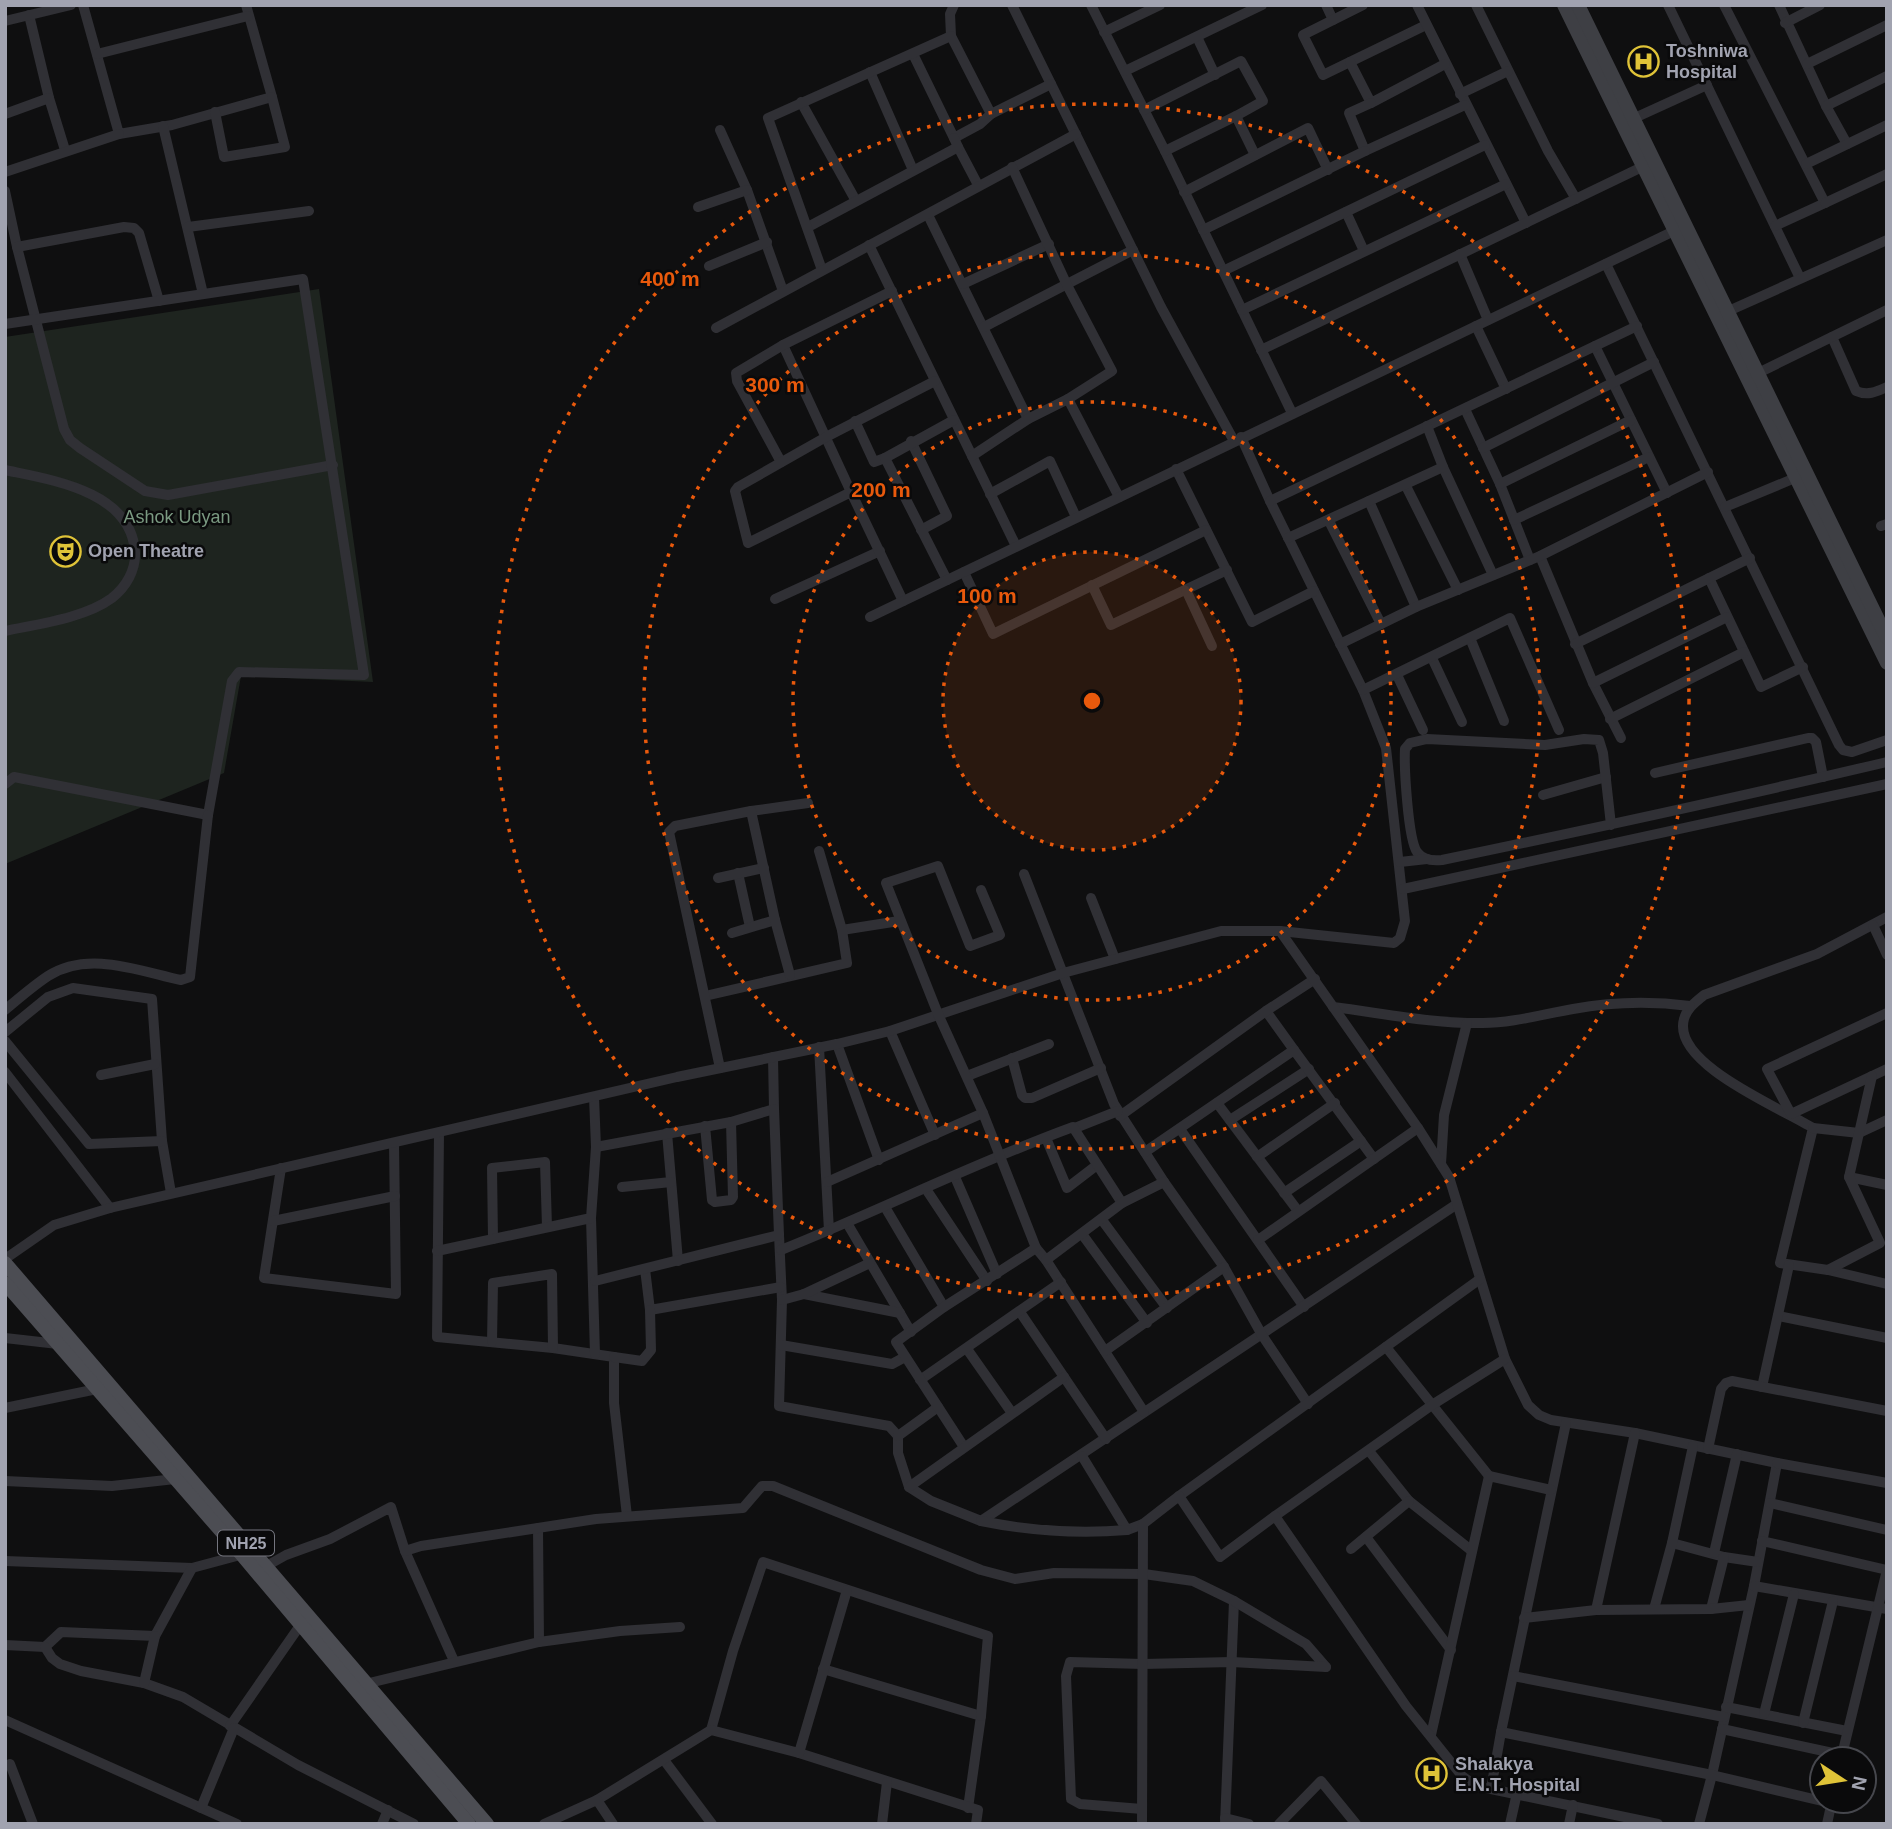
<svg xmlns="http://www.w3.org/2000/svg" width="1892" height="1829" viewBox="0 0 1892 1829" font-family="Arial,sans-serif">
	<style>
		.green { fill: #1e241f }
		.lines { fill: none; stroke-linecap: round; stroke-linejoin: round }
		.street { stroke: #303035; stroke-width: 10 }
		.secondary { stroke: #3e3f44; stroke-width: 14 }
		.primary { stroke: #4c4d53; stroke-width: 14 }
		.ring { fill: none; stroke: #e8590c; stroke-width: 3.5; stroke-dasharray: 3.5 7 }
		.labels { text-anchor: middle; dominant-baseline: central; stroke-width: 5; stroke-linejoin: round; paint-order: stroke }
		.shield { fill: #0a0a0b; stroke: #74757e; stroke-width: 2 }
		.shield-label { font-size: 16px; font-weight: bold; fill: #a1a3b0 }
		.poi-label { font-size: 18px; font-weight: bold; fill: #a1a3b0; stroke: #0a0a0b; text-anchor: start }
		.park-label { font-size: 18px; fill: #7a9981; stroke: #0a0a0b }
		.centre { fill: #e8590c; stroke: #0a0a0b; stroke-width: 3.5 }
		.ring-label { font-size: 21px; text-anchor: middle; font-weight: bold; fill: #e8590c; stroke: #0a0a0b; stroke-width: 5; stroke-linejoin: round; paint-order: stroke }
	</style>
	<rect width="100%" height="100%" fill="#0f0f10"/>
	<polygon class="green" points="319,289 373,682 241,676 224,773 5,864 5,337"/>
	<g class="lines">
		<g class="street">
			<polyline points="83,5 119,134 172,125 272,97 246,5"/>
			<polyline points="1012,5 1161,307 1234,441"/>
			<polyline points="1091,5 1165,151 1292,413"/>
			<polyline points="1326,5 1333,20"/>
			<polyline points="1363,5 1303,35 1323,75 1426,25"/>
			<polyline points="1417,5 1526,223"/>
			<polyline points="1476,5 1548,151 1576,199"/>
			<polyline points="1668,5 1800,278"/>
			<polyline points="1724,5 1825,203 1775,226"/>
			<polyline points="1779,5 1826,106 1847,144"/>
			<polyline points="29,15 49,98"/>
			<polyline points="5,21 71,5"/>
			<polyline points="1785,23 1820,5"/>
			<polyline points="1104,32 1160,5"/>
			<polyline points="951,36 950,14 954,5"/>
			<polyline points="1197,37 1215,75"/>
			<polyline points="97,54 248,16"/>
			<polyline points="913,54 954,138 980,124 991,114 1051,84"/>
			<polyline points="1350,62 1371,103 1445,64"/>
			<polyline points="1807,64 1887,25"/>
			<polyline points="1125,71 1262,5"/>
			<polyline points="870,72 913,170"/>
			<polyline points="1460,94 1508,71"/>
			<polyline points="801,102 856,201"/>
			<polyline points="1371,103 1349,113 1365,151 1465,105"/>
			<polyline points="1826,106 1887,76"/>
			<polyline points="1144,110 1241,61 1263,101 1236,116"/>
			<polyline points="215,112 224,157 285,147 272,97"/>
			<polyline points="5,114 49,98 65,150"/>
			<polyline points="1628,121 1707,85"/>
			<polyline points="163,126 203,294"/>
			<polyline points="720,130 747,190 783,291"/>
			<polyline points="958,147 978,185"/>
			<polyline points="1165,151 1236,116 1255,155"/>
			<polyline points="1806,164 1887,125"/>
			<polyline points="5,172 119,134"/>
			<polyline points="5,191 17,247 64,429 70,440 80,448 145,491 168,495 333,465"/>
			<polyline points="1184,192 1308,128 1328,170"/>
			<polyline points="1825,203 1887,174"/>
			<polyline points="698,207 747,190"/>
			<polyline points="1346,212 1364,251"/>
			<polyline points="928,215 1028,419"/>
			<polyline points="188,227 309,211"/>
			<polyline points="808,227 958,147 954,138"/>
			<polyline points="1203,230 1365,151"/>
			<polyline points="869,245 1016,546"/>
			<polyline points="17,247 124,227 134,228 139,233 159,301"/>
			<polyline points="1460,254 1488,320"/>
			<polyline points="1606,264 1839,745 1843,750 1852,752 1887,740"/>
			<polyline points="709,266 767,242"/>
			<polyline points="822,270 768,118 951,36 991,114"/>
			<polyline points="1223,271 1485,145"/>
			<polyline points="963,284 1049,244"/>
			<polyline points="1242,310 1506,184"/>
			<polyline points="1724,313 1887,240"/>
			<polyline points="5,324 303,279 364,675 239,672 232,681 208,815 14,777 5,784"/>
			<polyline points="1476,326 1506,389"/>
			<polyline points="984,327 1133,250"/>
			<polyline points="716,328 1076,134"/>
			<path d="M 1832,337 L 1856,391 C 1867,396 1876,392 1887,387"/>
			<polyline points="783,345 851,492"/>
			<polyline points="1595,346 1667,493"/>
			<polyline points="1261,350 1642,167"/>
			<polyline points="1752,376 1887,310"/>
			<polyline points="1068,399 1119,497"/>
			<polyline points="1465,409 1500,484 1530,560"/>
			<polyline points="855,421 874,462 885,458"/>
			<polyline points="1241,437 1270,501 1363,690 1386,748 1405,921 1400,938 1394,943 1280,931"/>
			<polyline points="911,441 947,516 921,530"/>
			<polyline points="1483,448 1654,362"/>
			<polyline points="972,456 1028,419 1068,399 1112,371 1067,285 1012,167"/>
			<polyline points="781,462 737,381 736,373 783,345 892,291"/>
			<polyline points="1443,467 1493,575"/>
			<polyline points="1176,469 1252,622 1314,591"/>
			<path d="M 5,470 C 52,480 131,491 135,552 C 136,570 126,587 112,598 C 85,618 38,624 5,631"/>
			<polyline points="1500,484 1631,420"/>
			<polyline points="1406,486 1458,590"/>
			<polyline points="990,494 1050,461 1076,517"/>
			<polyline points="1270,501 1637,326"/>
			<polyline points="1369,501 1416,607"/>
			<polyline points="1725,507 1795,478"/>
			<polyline points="1514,520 1649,457"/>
			<polyline points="1329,521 1381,624"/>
			<polyline points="1881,526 1887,524"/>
			<polyline points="1288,538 1443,467 1427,426"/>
			<polyline points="1540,556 1593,683 1621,738"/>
			<polyline points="964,572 993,634 1206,530"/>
			<polyline points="1709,578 1761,687 1803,667"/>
			<polyline points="947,580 885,458 954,420"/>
			<polyline points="1092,585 1111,625 1227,570"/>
			<polyline points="1186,590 1212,646"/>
			<polyline points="775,599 880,551"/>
			<polyline points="903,601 851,492 748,543 735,491 738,487 826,437 935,381"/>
			<polyline points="870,617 1674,231"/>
			<polyline points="1470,638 1504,721"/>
			<polyline points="1340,644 1416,607 1540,556 1708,472"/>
			<polyline points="1575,644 1750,558"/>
			<polyline points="1432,658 1462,722"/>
			<polyline points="1397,675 1423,730"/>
			<polyline points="1593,683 1727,617"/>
			<polyline points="1363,690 1510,618 1559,730"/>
			<polyline points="1610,719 1744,652"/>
			<polyline points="1655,773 1808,738 1812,738 1816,742 1823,777"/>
			<polyline points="1543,795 1606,777"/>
			<polyline points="751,811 808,803"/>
			<path d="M 1611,825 L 1603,753 L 1599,740 L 1584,739 L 1545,745 L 1427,739 L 1410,743 L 1405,749 C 1404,767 1408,839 1417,852 C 1423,860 1433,861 1442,860 C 1591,829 1739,797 1887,762"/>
			<polyline points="1400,862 1427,859"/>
			<polyline points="738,873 750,927"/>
			<polyline points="1024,874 1114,1104 1164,1182"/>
			<polyline points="718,878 764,868"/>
			<polyline points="1403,889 1887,784"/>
			<polyline points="1091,898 1115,959"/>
			<path d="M 1887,917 L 1817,954 L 1704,995 C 1696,1002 1687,1008 1684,1019 C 1671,1064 1783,1109 1813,1128 L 1780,1263 L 1828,1270 L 1887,1284"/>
			<polyline points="1873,925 1887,955"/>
			<polyline points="842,930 899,921"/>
			<polyline points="732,933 775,920"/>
			<polyline points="705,996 847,963 842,930 819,851"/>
			<path d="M 1333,1007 C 1382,1013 1433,1024 1483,1023 C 1513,1023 1543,1014 1573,1009 C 1611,1002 1652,1001 1690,1006"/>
			<path d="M 5,1010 C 19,998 33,986 48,976 C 88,950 139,971 181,980 L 190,977 L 208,815"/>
			<polyline points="1266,1011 1294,1050"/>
			<polyline points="1887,1013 1767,1069 1791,1114 1887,1069"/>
			<polyline points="890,1031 935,1135"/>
			<polyline points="5,1032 48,997 73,988 152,999 162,1141 171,1193"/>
			<polyline points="5,1041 89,1144 162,1141"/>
			<polyline points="837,1044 879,1160"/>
			<polyline points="819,1047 829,1231"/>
			<polyline points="1012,1058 1022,1095 1025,1098 1032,1098 1101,1068"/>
			<polyline points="720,1068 669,832 675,826 751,811 775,920 790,975"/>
			<polyline points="5,1072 110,1208"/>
			<polyline points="101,1075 155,1064"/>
			<polyline points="967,1076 1049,1044"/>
			<polyline points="1217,1103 1298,1211"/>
			<polyline points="1120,1116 1266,1011 1315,979"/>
			<polyline points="1230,1120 1309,1069"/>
			<polyline points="705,1126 712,1200 715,1202 731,1200 733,1197 731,1122"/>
			<polyline points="1075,1128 1118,1111"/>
			<polyline points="1813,1128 1859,1133 1887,1120"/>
			<polyline points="1180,1129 1304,1307"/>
			<polyline points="439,1133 437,1337 553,1348 614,1357 614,1403 627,1516"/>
			<polyline points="667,1133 678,1261"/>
			<polyline points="1046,1138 1067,1188 1097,1165"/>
			<polyline points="596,1147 731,1122 774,1109 773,1057"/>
			<polyline points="1145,1152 1294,1050 1374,1159"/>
			<polyline points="1257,1157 1335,1103"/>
			<polyline points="1441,1164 1444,1115 1467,1023"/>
			<polyline points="281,1168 264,1278 396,1294 394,1143"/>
			<polyline points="955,1177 997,1274"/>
			<polyline points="1849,1177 1887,1185"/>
			<polyline points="827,1182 983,1113"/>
			<polyline points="622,1187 671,1182"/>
			<polyline points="926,1189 987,1281"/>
			<polyline points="1284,1193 1361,1141"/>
			<polyline points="885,1207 944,1307"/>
			<polyline points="591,1218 595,1354"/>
			<polyline points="1102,1220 1167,1308"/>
			<polyline points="273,1221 395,1196"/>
			<polyline points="847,1223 911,1332"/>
			<polyline points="1082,1234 1147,1323"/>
			<polyline points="779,1235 782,1300 779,1406 889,1426 898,1436 898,1453 909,1487 931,1501 981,1521 1457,1204"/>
			<polyline points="493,1239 492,1168 545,1162 547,1227"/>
			<polyline points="1258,1240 1418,1128"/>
			<polyline points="1036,1248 1046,1260 1144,1412"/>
			<path d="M 781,1250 C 879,1211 974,1163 1073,1127 L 1122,1203"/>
			<polyline points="437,1251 591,1218 596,1147 594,1097"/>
			<polyline points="5,1259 54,1225 110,1208 677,1077 837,1044 890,1031 1063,973 1221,931 1280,931 1418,1128 1449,1177 1505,1359 1528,1405 1539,1415 1551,1420 1635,1433 1777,1463 1754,1586 1712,1775 1699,1824"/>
			<polyline points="1046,1260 1122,1203 1164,1182 1224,1267 1262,1335 1308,1404"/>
			<polyline points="645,1269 650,1310 781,1287"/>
			<polyline points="1828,1270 1880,1243 1849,1177 1872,1076"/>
			<polyline points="595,1281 779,1235 774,1109"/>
			<polyline points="804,1294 900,1313"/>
			<polyline points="782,1300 804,1294 870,1263"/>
			<polyline points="1020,1312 1106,1439"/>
			<polyline points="1778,1316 1887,1338"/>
			<polyline points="5,1338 58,1344"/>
			<polyline points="492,1342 493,1283 552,1274 553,1348"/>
			<polyline points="781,1345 892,1364 905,1357"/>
			<polyline points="1386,1347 1489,1476"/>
			<polyline points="967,1349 1012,1413"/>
			<polyline points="1105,1351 1224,1267"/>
			<polyline points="614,1357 642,1361 651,1350 650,1310"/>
			<polyline points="920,1380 1061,1282"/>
			<polyline points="1762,1387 1789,1265"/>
			<polyline points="5,1408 97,1389"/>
			<polyline points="1566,1423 1501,1732 1491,1789 1658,1824"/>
			<polyline points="898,1436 938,1407"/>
			<polyline points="964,1447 896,1342 944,1307 1036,1248 983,1113 938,1014 886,883 938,866 970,946 1000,935 981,890"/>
			<polyline points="1708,1449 1721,1389 1726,1383 1732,1381 1887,1411"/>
			<polyline points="1369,1451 1409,1501 1472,1551"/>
			<polyline points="1082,1456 1127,1530 1143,1524"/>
			<polyline points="1777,1463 1887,1483"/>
			<polyline points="5,1481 112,1486 175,1479"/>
			<polyline points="909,1487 1064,1377"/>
			<polyline points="1179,1496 1480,1279"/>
			<polyline points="1770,1503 1887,1530"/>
			<polyline points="1275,1516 1432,1405 1505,1359"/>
			<path d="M 981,1521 C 1030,1531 1077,1534 1127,1530"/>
			<polyline points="538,1528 539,1642"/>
			<polyline points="1366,1537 1451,1650"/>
			<polyline points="1762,1541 1887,1570"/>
			<polyline points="1672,1543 1724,1557 1758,1562"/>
			<polyline points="1351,1549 1409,1501"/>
			<polyline points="405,1551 454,1661"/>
			<polyline points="1714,1553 1737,1454"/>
			<polyline points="5,1561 192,1568 244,1554"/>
			<polyline points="261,1569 286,1555 330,1539 391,1507 405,1551 421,1546 596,1519 743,1508 762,1486 773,1486 981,1570 1015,1579 1054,1573 1144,1574 1193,1581 1234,1601 1225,1824"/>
			<polyline points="1754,1586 1887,1609"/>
			<polyline points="1234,1601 1306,1644 1326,1667"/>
			<polyline points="1654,1609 1672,1543 1693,1446"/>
			<polyline points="1711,1609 1724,1557"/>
			<polyline points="1596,1610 1635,1433"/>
			<polyline points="1524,1618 1596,1610 1711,1609 1749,1605"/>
			<polyline points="5,1645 45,1647 61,1632 155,1636 192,1568"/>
			<polyline points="45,1647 52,1658 60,1664 81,1671 144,1683 183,1697 298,1765 414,1824"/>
			<polyline points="823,1669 981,1716 968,1808"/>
			<polyline points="1513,1676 1724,1717"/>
			<polyline points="144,1683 155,1636"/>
			<polyline points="365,1684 539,1642 620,1631 680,1627"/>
			<polyline points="1726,1707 1847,1731"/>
			<polyline points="1764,1714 1794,1594"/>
			<polyline points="5,1720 237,1824"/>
			<polyline points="1803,1723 1833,1601"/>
			<polyline points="230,1726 301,1624"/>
			<polyline points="1722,1729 1842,1755"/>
			<polyline points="711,1730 733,1651 763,1562 988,1636 981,1716"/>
			<polyline points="1501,1732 1712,1775 1822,1801"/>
			<polyline points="1431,1735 1489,1476 1551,1490"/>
			<polyline points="799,1753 978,1810 976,1824"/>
			<polyline points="1841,1759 1887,1570"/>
			<polyline points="664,1760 712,1824"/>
			<polyline points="10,1764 33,1824"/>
			<polyline points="597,1800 711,1730 799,1753 847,1590"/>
			<polyline points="201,1808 234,1728"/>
			<polyline points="1142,1809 1080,1804 1071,1799 1066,1676 1070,1662 1143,1664 1232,1662 1326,1667"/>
			<polyline points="1225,1818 1249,1824"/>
			<polyline points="382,1824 388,1810"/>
			<polyline points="544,1824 597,1800 613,1824"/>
			<polyline points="882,1824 887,1782"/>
			<polyline points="1142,1824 1143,1524 1179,1496 1220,1557 1275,1516 1406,1706 1462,1776 1476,1786 1491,1789"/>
			<polyline points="1279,1824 1321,1781 1356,1824"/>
			<polyline points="1510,1824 1517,1793"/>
			<polyline points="1569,1824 1573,1805"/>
			<polyline points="1827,1824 1832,1801"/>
		</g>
		<g class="secondary">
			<polyline points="1564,5 1887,663"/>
			<polyline points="1578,5 1887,638"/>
		</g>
		<g class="primary">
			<polyline points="5,1263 487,1824"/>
			<polyline points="5,1283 242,1555 469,1824"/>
		</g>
	</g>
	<circle cx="1092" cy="701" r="149" fill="#e8590c" fill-opacity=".12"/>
	<g class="ring">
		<circle cx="1092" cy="701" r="149"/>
		<circle cx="1092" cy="701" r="299"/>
		<circle cx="1092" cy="701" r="448"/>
		<circle cx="1092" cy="701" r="597"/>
	</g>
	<defs>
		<symbol id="hospital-ring" viewBox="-11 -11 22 22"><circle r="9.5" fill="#0a0a0b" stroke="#dfc338" stroke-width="1.5"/><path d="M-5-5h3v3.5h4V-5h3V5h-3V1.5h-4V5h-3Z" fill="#dfc338"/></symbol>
		<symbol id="theatre-ring" viewBox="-11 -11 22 22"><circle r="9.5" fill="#0a0a0b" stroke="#dfc338" stroke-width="1.5"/><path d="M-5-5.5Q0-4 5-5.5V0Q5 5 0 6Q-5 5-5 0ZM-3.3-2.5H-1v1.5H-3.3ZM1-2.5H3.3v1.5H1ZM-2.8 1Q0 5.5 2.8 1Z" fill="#dfc338"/></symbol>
	</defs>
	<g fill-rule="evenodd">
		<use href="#hospital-ring" x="1626" y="44" width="35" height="35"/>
		<use href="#theatre-ring" x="48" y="534" width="35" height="35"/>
		<use href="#hospital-ring" x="1414" y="1756" width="35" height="35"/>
	</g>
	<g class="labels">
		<rect class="shield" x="218" y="1530.5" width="56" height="25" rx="5"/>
		<g class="shield-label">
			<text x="246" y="1543">NH25</text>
		</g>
		<g class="poi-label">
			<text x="1666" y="51">Toshniwa<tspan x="1666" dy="21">Hospital</tspan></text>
			<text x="88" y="551">Open Theatre</text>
			<text x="1455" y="1764">Shalakya<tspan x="1455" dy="21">E.N.T. Hospital</tspan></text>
		</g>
		<g class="park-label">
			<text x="177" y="517">Ashok Udyan</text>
		</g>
	</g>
	<circle cx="1092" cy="701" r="10" class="centre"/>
	<g class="ring-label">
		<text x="670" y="286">400 m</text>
		<text x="775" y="392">300 m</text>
		<text x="881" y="497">200 m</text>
		<text x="987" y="603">100 m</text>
	</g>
	<rect width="1892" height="1829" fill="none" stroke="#a1a3b0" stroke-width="14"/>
	<g transform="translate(1843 1780) rotate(102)"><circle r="33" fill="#0a0a0b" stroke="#46474d" stroke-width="2"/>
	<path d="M0-5L12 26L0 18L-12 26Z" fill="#dfc338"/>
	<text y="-10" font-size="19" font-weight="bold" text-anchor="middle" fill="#a1a3b0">N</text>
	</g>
</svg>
